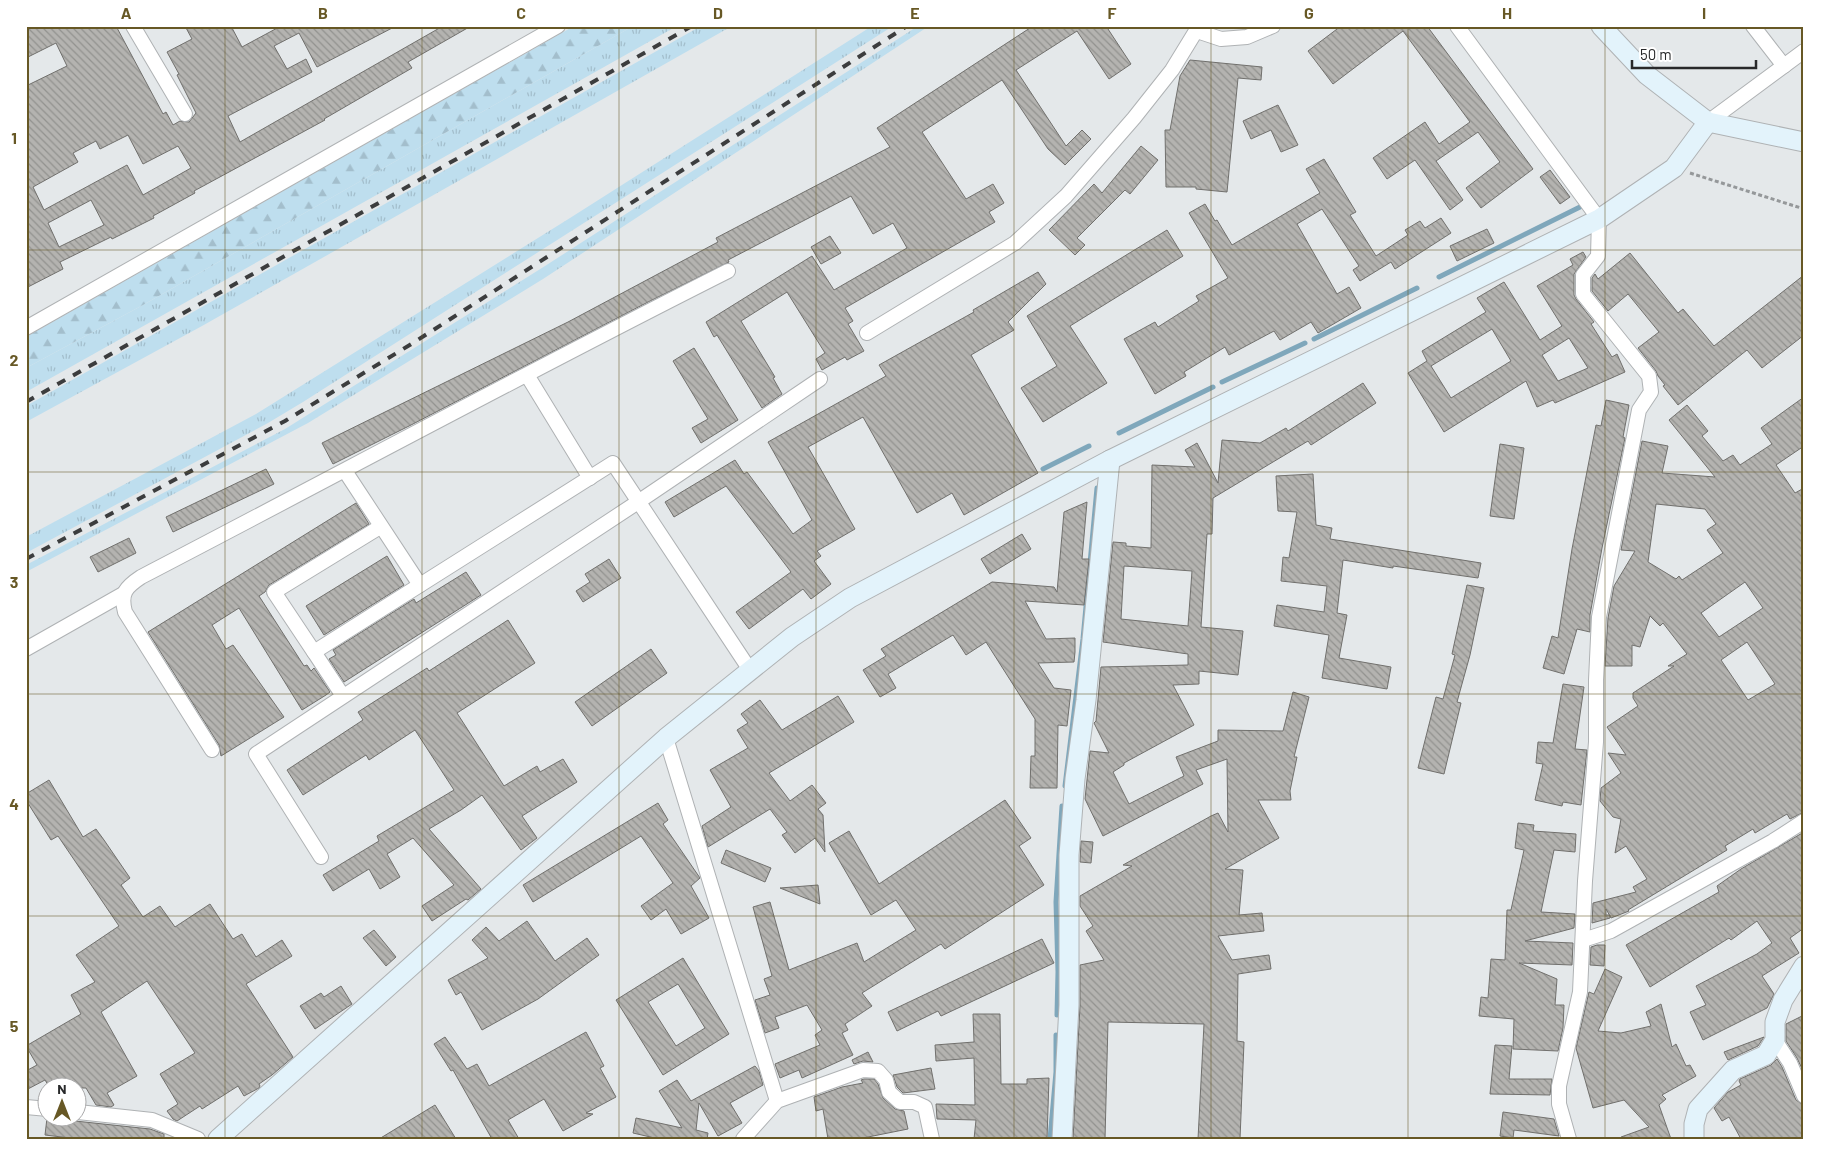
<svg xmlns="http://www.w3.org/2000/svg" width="1830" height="1165" viewBox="0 0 1830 1165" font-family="Barlow,sans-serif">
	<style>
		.grass { fill: url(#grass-tufts) }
		.forest { fill: url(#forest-firs) }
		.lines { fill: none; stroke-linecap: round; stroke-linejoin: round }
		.stream { stroke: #7fa7bb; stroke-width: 5 }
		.building { fill: url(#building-back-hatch); stroke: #71706d; fill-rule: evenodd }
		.street-casing { stroke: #afb2b4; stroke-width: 16 }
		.secondary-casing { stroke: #afb2b4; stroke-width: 21 }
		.path { stroke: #95989a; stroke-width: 3; stroke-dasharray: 4 2.5; stroke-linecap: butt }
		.street { stroke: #fff; stroke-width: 14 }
		.secondary { stroke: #e3f3fb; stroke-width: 19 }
		.rail { stroke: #3c3d3e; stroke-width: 4; stroke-dasharray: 9 9; stroke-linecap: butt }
		.grid { fill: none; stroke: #675825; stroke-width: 1; stroke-opacity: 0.55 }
		.neatline { fill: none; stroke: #675825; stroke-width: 2 }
		.grid-label { font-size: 16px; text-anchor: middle; font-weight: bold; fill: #675825 }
	</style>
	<defs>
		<pattern id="grass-tufts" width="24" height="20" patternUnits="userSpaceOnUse" patternTransform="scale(1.25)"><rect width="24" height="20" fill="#bedeee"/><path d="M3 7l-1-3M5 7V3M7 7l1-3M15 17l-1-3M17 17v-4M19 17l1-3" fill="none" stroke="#a3becc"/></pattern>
		<pattern id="forest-firs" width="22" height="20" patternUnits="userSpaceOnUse" patternTransform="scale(1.25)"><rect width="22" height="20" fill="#bedeee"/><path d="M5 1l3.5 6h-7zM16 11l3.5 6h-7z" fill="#a3becc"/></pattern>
		<pattern id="building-back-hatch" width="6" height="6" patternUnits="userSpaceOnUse" patternTransform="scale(1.25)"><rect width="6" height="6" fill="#b4b3b0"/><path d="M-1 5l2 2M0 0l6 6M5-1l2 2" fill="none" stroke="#92928f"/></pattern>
	</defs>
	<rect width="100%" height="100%" fill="#e4e8ea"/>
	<g class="grass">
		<polygon points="633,26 677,26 26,392 26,368 143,305"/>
		<polygon points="701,26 732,26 202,326 26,422 26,406"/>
		<polygon points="872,26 893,26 303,402 268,423 26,553 26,537 256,414 570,218"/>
		<polygon points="918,26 929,26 543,279 308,423 26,572 26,565 285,429 545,266"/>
	</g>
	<polygon class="forest" points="574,26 633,26 143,305 26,368 26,337"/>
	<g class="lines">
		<g class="stream">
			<polyline points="1439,277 1580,207"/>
			<polyline points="1314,339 1417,288"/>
			<polyline points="1222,382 1305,343"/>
			<polyline points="1119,433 1213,387"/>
			<polyline points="1043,469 1089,446"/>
			<polyline points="1065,786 1083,639 1097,488"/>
			<polyline points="1057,1015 1058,972 1056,902 1062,806"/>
			<polyline points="1050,1139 1056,1072 1056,1035"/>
		</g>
	</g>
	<g class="building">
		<path d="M 26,26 L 116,26 L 163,114 L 166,112 L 173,125 L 180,121 L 189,122 L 196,113 L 177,75 L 179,74 L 167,52 L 192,39 L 185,26 L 231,26 L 242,47 L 281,26 L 396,26 L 317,67 L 299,33 L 274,46 L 287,69 L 306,59 L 312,72 L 228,116 L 240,142 L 443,26 L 471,26 L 408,62 L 412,68 L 324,119 L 325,120 L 194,191 L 195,193 L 153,216 L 154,218 L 112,239 L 111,237 L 60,262 L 63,269 L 26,288 L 26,86 L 67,66 L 56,43 L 26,58 ZM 128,135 L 143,164 L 178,146 L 191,168 L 143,195 L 127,165 L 44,210 L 33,187 L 78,162 L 73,153 L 96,141 L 100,149 ZM 91,200 L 104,225 L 59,247 L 48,223 Z"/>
		<polygon points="1033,26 1106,26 1131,64 1109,79 1077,31 1016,70 1066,146 1082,130 1091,139 1065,165 1048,149 1002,80 922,132 966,199 993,184 1004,203 989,212 995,222 845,308 853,321 848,324 864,351 847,360 845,357 822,370 816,359 825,353 787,292 741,321 775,377 773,378 782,394 762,408 717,335 714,337 706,322 812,256 834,290 907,248 893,223 873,234 851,196 728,260 729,262 650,301 411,425 333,464 322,443 568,322 718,242 716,238 890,147 877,128"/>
		<polygon points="1341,26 1427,26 1533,169 1481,208 1466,188 1500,162 1478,132 1436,161 1463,200 1450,210 1415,160 1387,179 1373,158 1425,122 1439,144 1470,122 1403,31 1333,84 1308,51"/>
		<polygon points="1190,60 1262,67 1261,80 1238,78 1227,192 1196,189 1196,187 1166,187 1165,130 1170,130 1180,76"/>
		<polygon points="1278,105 1298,145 1281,152 1271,130 1251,139 1243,121"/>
		<polygon points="1141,146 1158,160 1130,194 1125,190 1077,238 1085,245 1075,255 1049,230 1094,184 1102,193"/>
		<polygon points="1324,159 1356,212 1350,215 1376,256 1408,235 1405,230 1420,221 1425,228 1441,218 1451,233 1395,269 1391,262 1360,281 1353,270 1359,266 1322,209 1297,224 1337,294 1349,287 1361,308 1318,333 1311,322 1280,340 1274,331 1229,355 1225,347 1184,372 1186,376 1155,394 1124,339 1155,322 1158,327 1199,301 1196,296 1228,278 1189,213 1205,204 1215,221 1217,220 1232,245 1320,193 1306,169"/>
		<polygon points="1550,170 1570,197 1560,204 1540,177"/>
		<polygon points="1487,229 1494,243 1457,261 1450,246"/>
		<polygon points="1167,230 1183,256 1070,326 1107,383 1043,422 1021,388 1057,366 1027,316"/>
		<polygon points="830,236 841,253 821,264 811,247"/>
		<path d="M 1583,252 L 1586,257 L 1574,274 L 1574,295 L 1576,299 L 1594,322 L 1591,324 L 1612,357 L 1617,354 L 1625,372 L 1555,403 L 1553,400 L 1537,407 L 1526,381 L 1444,432 L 1408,373 L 1427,361 L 1422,351 L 1486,312 L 1477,298 L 1504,282 L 1540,340 L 1562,326 L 1537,286 L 1573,265 L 1570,259 ZM 1492,329 L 1511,361 L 1451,398 L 1431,366 ZM 1569,338 L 1588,368 L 1558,381 L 1542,355 Z"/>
		<polygon points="1630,253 1678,313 1683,309 1714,346 1804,275 1804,335 1762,368 1747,350 1678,405 1663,386 1665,385 1658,376 1656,371 1638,348 1659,332 1628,294 1608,311 1592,291 1592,278 1595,274 1598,279"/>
		<polygon points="1038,272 1046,284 1008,322 1014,330 971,355 1038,473 964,515 952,493 917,513 863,417 808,447 855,529 817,551 821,556 814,561 831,584 811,599 803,589 749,629 736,612 791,572 726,486 674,517 665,502 735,460 744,474 747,472 793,534 812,520 768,442 886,376 879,365 974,312 973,310"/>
		<polygon points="694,348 738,420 701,443 692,428 708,419 673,361"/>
		<path d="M 1363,383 L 1376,403 L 1311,445 L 1308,441 L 1213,498 L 1212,534 L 1207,534 L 1201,627 L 1243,631 L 1238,675 L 1199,671 L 1199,684 L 1173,685 L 1194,725 L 1124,763 L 1124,765 L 1113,772 L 1129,804 L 1184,776 L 1176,757 L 1218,741 L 1218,730 L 1283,731 L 1293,692 L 1309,697 L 1294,757 L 1297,757 L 1290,791 L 1291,800 L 1258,800 L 1279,838 L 1225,869 L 1243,870 L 1239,915 L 1262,913 L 1264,931 L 1218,936 L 1232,960 L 1269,955 L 1271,969 L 1238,974 L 1237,1041 L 1244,1042 L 1240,1139 L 1198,1139 L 1204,1024 L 1108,1022 L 1105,1139 L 1073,1139 L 1080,1006 L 1080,965 L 1104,960 L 1086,931 L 1093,926 L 1080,906 L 1080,896 L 1132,866 L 1123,865 L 1211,816 L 1218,813 L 1228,832 L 1227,759 L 1196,770 L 1203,784 L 1103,836 L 1085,799 L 1090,751 L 1109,753 L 1094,723 L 1096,721 L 1101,667 L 1188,665 L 1188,654 L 1103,642 L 1113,542 L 1126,543 L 1126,546 L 1151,548 L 1152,465 L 1195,467 L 1185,450 L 1197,443 L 1218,483 L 1222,440 L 1260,443 L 1286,428 L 1288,431 ZM 1124,566 L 1192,571 L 1188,626 L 1121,619 Z"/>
		<path d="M 1804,397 L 1804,446 L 1776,465 L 1795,493 L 1804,488 L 1804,812 L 1790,819 L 1787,814 L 1755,833 L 1753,829 L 1725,846 L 1727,850 L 1628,910 L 1629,911 L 1611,918 L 1606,909 L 1606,915 L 1610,915 L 1610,918 L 1592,923 L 1593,903 L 1636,892 L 1633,887 L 1647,879 L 1626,846 L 1615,853 L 1621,819 L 1613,817 L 1600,801 L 1601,788 L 1621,773 L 1608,753 L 1626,755 L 1607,727 L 1638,706 L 1633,698 L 1633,693 L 1674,666 L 1668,666 L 1687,654 L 1663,623 L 1660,626 L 1650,616 L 1640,647 L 1632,645 L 1632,666 L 1605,666 L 1608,618 L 1614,586 L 1635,551 L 1621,550 L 1642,441 L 1668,446 L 1662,473 L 1715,477 L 1669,420 L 1687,405 L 1708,431 L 1702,436 L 1723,461 L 1733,455 L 1740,465 L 1772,444 L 1761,428 ZM 1656,504 L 1705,509 L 1716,524 L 1707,530 L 1723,553 L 1682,580 L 1679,576 L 1676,579 L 1648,562 ZM 1745,582 L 1763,608 L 1719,637 L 1701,613 ZM 1747,642 L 1775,684 L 1748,700 L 1721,660 Z"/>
		<polygon points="1606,400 1629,405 1623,437 1625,438 1602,548 1590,615 1590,632 1577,629 1564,674 1543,668 1552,636 1558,638 1572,549 1596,425 1601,426"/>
		<polygon points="1500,444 1524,448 1514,519 1490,516"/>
		<polygon points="266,469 274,484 173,532 166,517"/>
		<polygon points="1313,474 1316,525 1332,528 1330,539 1481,563 1478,578 1393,566 1393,568 1343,560 1337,613 1347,615 1339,658 1391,667 1387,689 1322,678 1329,635 1274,626 1277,605 1324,612 1327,586 1281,581 1283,557 1289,558 1297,512 1278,511 1276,476"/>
		<polygon points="1087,502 1082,559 1089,559 1084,605 1025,601 1046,639 1075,638 1075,652 1074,662 1038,663 1054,688 1071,690 1067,726 1058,725 1057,788 1030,788 1031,756 1035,756 1035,719 986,642 966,655 953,635 888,674 896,688 880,697 863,670 886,656 881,649 992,582 1054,587 1057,592 1064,512"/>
		<polygon points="356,503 369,524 269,585 265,592 259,596 304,666 307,665 311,671 314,668 330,692 326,695 302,710 239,608 212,625 226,649 233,645 284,717 221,756 219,745 148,632"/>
		<polygon points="1022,534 1031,549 990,574 981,559"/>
		<polygon points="129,538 136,553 98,572 90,557"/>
		<polygon points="387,556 404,585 324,635 306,606"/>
		<polygon points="609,559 621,578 583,602 576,591 590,582 585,574"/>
		<polygon points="466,572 481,595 344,682 329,659 336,655 333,650 414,599 416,603"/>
		<polygon points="1467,585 1484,588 1470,655 1457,702 1461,703 1444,774 1418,768 1436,697 1443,699 1455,655 1452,654"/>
		<polygon points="508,620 535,663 457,713 504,786 537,766 540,772 563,759 577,782 522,816 537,838 521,850 482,795 461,810 429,829 481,889 468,900 466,899 432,921 422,906 454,885 413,838 387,854 400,877 380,889 369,869 333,891 323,875 379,841 377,836 454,790 415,730 369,760 366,755 303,795 287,770 363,720 358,712 427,668 429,671"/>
		<polygon points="651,649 667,673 592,726 575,702"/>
		<polygon points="1563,684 1584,687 1575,749 1587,750 1581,805 1563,802 1562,806 1535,800 1543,764 1536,763 1538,742 1553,743"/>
		<polygon points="838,696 854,722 769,773 790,801 812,785 826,803 818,809 823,815 825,852 815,838 795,853 782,835 787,832 770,809 708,847 702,826 731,807 710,770 748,748 737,730 748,723 741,714 760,700 782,730"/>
		<polygon points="49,780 83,837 96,829 104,840 130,878 121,885 143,917 160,906 175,927 210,904 233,939 242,934 256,957 282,940 292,956 246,984 293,1057 272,1075 259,1084 260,1086 259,1088 244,1096 238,1086 202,1109 200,1106 177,1121 173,1119 167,1111 178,1104 160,1074 195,1053 147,981 101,1012 137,1076 107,1093 114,1105 111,1107 96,1105 86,1088 50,1088 45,1080 26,1090 26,1071 37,1065 26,1046 81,1014 71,995 95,982 76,955 119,926 58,836 51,840 26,800 26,794"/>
		<polygon points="1005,800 1031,838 1019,846 1044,885 945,949 941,944 862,993 872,1006 845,1024 848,1030 842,1033 853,1055 802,1078 799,1070 780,1078 775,1064 820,1045 815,1035 822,1030 807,1005 775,1017 779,1028 765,1033 755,1000 770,995 764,979 772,976 753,907 770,902 789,970 857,943 864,962 916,930 896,900 871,915 829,843 849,831 879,884"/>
		<polygon points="658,803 668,820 663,824 700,878 691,886 709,918 681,934 666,909 651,920 641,906 673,883 641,836 533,902 523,885"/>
		<polygon points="1518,823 1534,825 1533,831 1576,834 1575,852 1554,850 1541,912 1575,914 1574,928 1525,941 1573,943 1572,965 1519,963 1557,979 1555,1005 1564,1005 1563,1028 1558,1051 1513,1049 1514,1019 1479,1016 1481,997 1488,998 1491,959 1505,960 1507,910 1511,910 1524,850 1515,848"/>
		<polygon points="1804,832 1804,928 1790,938 1799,953 1762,976 1774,994 1767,1008 1703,1040 1690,1012 1706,1005 1696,986 1757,954 1772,943 1757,921 1731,940 1729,938 1650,987 1626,945 1719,892 1717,886 1741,869"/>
		<polygon points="1081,841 1093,842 1091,863 1080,862"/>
		<polygon points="726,850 771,868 765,882 721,863"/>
		<polygon points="818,885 820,904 780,888"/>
		<polygon points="527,921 555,961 587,938 599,955 538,999 482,1030 461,992 456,995 448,980 488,958 472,940 486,927 499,941"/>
		<polygon points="374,930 396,957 386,966 363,938"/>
		<polygon points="1042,939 1054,963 941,1016 938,1011 897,1031 888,1012"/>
		<polygon points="1597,945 1605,945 1604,966 1590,965 1591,947"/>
		<path d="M 683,958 L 729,1034 L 663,1075 L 616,1000 ZM 678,984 L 705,1028 L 676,1046 L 648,1002 Z"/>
		<polygon points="1605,969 1622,977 1598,1031 1621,1033 1651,1026 1646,1012 1661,1004 1672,1047 1676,1044 1686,1066 1690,1065 1696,1076 1662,1095 1666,1099 1659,1105 1671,1139 1622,1139 1621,1137 1649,1127 1624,1100 1593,1108 1576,1048 1589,992 1594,994"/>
		<polygon points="341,986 352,1004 315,1029 300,1006 321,993 324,997"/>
		<polygon points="973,1014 1000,1014 1001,1084 1027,1084 1027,1079 1049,1078 1047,1139 974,1139 976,1120 937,1119 936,1104 975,1105 974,1058 936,1061 935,1045 974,1042"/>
		<polygon points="1804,1015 1804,1073 1797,1058 1786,1041 1786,1024"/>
		<polygon points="586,1032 604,1066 600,1068 616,1097 586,1113 593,1114 563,1131 544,1099 508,1120 519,1139 492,1139 453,1070 451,1071 434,1044 445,1037 467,1069 477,1064 489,1086"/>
		<polygon points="1764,1037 1758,1046 1728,1060 1724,1052"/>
		<polygon points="1495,1045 1512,1046 1509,1079 1552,1079 1550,1095 1490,1094"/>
		<polygon points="868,1052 873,1062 863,1061 854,1064 852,1060"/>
		<polygon points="1777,1059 1782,1067 1796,1100 1804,1105 1804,1139 1741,1139 1729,1117 1722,1121 1714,1108 1728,1092 1741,1085 1739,1081 1740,1079 1771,1065"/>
		<polygon points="755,1066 759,1071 763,1085 730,1103 742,1123 718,1136 699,1103 696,1130 708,1133 707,1139 659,1139 633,1133 636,1118 682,1128 659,1091 677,1080 691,1101"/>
		<polygon points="931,1068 935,1089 903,1093 897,1087 893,1075"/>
		<polygon points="864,1079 874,1079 878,1084 883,1098 895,1109 904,1111 908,1129 858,1139 828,1139 823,1109 816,1111 814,1097 842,1087 863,1083 861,1080"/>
		<polygon points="435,1105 456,1139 379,1139"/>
		<polygon points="1503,1112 1554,1119 1559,1136 1514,1130 1513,1138 1500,1136"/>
		<polygon points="47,1118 150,1129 164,1134 164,1139 78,1139 45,1135"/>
	</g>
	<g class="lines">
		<defs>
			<g id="street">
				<polyline points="133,26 185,114"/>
				<polyline points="1457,26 1599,219 1598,256 1583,275 1583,294 1649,376 1651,392 1639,410 1599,617 1596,680 1596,742 1585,881 1580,992 1559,1086 1559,1104 1569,1139"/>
				<polyline points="1753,26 1784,66"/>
				<polyline points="1197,31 1221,39 1247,37 1273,26"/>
				<polyline points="1708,122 1804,51"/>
				<polyline points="26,328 558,26"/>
				<polyline points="867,333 1015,243 1066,196 1134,118 1172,70 1199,26"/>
				<polyline points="527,375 590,478"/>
				<polyline points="345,471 420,585"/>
				<polyline points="26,649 123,594"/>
				<polyline points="314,652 274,592 380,527"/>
				<polyline points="343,696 314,652 613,463 750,670"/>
				<polyline points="666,738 777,1101"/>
				<path d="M 212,750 L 125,612 C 120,593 126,587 141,577 C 337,475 531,370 728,271"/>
				<polyline points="321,857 256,754 638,502 820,379"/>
				<polyline points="1583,940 1611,931 1773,841 1804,821"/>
				<polyline points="1775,1040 1790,1063 1804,1096"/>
				<polyline points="26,1107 48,1109"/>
				<polyline points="78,1112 152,1120 198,1139"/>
				<polyline points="743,1139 777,1101 863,1070 878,1071 886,1080 889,1092 900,1102 914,1102 925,1107 932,1139"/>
			</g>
			<g id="secondary">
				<polyline points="1601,26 1647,75 1708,122 1804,142"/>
				<polyline points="218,1139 666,738 792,637 850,598 1110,460 1599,219 1674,168 1708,122"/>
				<polyline points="1062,1139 1069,1005 1069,855 1075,779 1086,700 1110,460"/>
				<polyline points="1694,1139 1694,1124 1698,1109 1733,1070 1766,1055 1775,1040 1775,1022 1783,1000 1804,966"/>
			</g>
		</defs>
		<use href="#street" class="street-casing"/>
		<use href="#secondary" class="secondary-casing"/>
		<polyline class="path" points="1690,173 1801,208 1804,207"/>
		<use href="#street" class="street"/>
		<use href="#secondary" class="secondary"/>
		<g class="rail">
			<polyline points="26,402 692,26"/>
			<polyline points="26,559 285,421 413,343 907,26"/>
		</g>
	</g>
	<path class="grid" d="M 225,26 L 225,1139M 422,26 L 422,1139M 619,26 L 619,1139M 816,26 L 816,1139M 1014,26 L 1014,1139M 1211,26 L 1211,1139M 1408,26 L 1408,1139M 1605,26 L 1605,1139M 26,250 L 1804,250M 26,472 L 1804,472M 26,694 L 1804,694M 26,916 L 1804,916"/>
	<rect width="1830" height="1165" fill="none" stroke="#ffffff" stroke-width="55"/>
	<g transform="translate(62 1102)"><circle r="24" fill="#ffffff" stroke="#a9a9aa"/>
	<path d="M0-4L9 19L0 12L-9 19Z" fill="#675825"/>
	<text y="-8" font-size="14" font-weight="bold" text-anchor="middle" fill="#28292a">N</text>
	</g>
	<path d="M1632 60v8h124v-8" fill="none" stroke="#28292a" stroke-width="2.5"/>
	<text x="1640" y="60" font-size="15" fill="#28292a" stroke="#ffffff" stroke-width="4" paint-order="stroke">50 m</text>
	<rect x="28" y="28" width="1774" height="1110" class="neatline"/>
	<g class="grid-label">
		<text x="126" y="19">A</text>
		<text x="323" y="19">B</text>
		<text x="521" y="19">C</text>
		<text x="718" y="19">D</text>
		<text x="915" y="19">E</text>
		<text x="1112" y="19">F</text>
		<text x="1309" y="19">G</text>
		<text x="1507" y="19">H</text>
		<text x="1704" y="19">I</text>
		<text x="14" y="144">1</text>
		<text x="14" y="366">2</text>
		<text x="14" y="588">3</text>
		<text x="14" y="810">4</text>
		<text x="14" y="1032">5</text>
	</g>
</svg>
